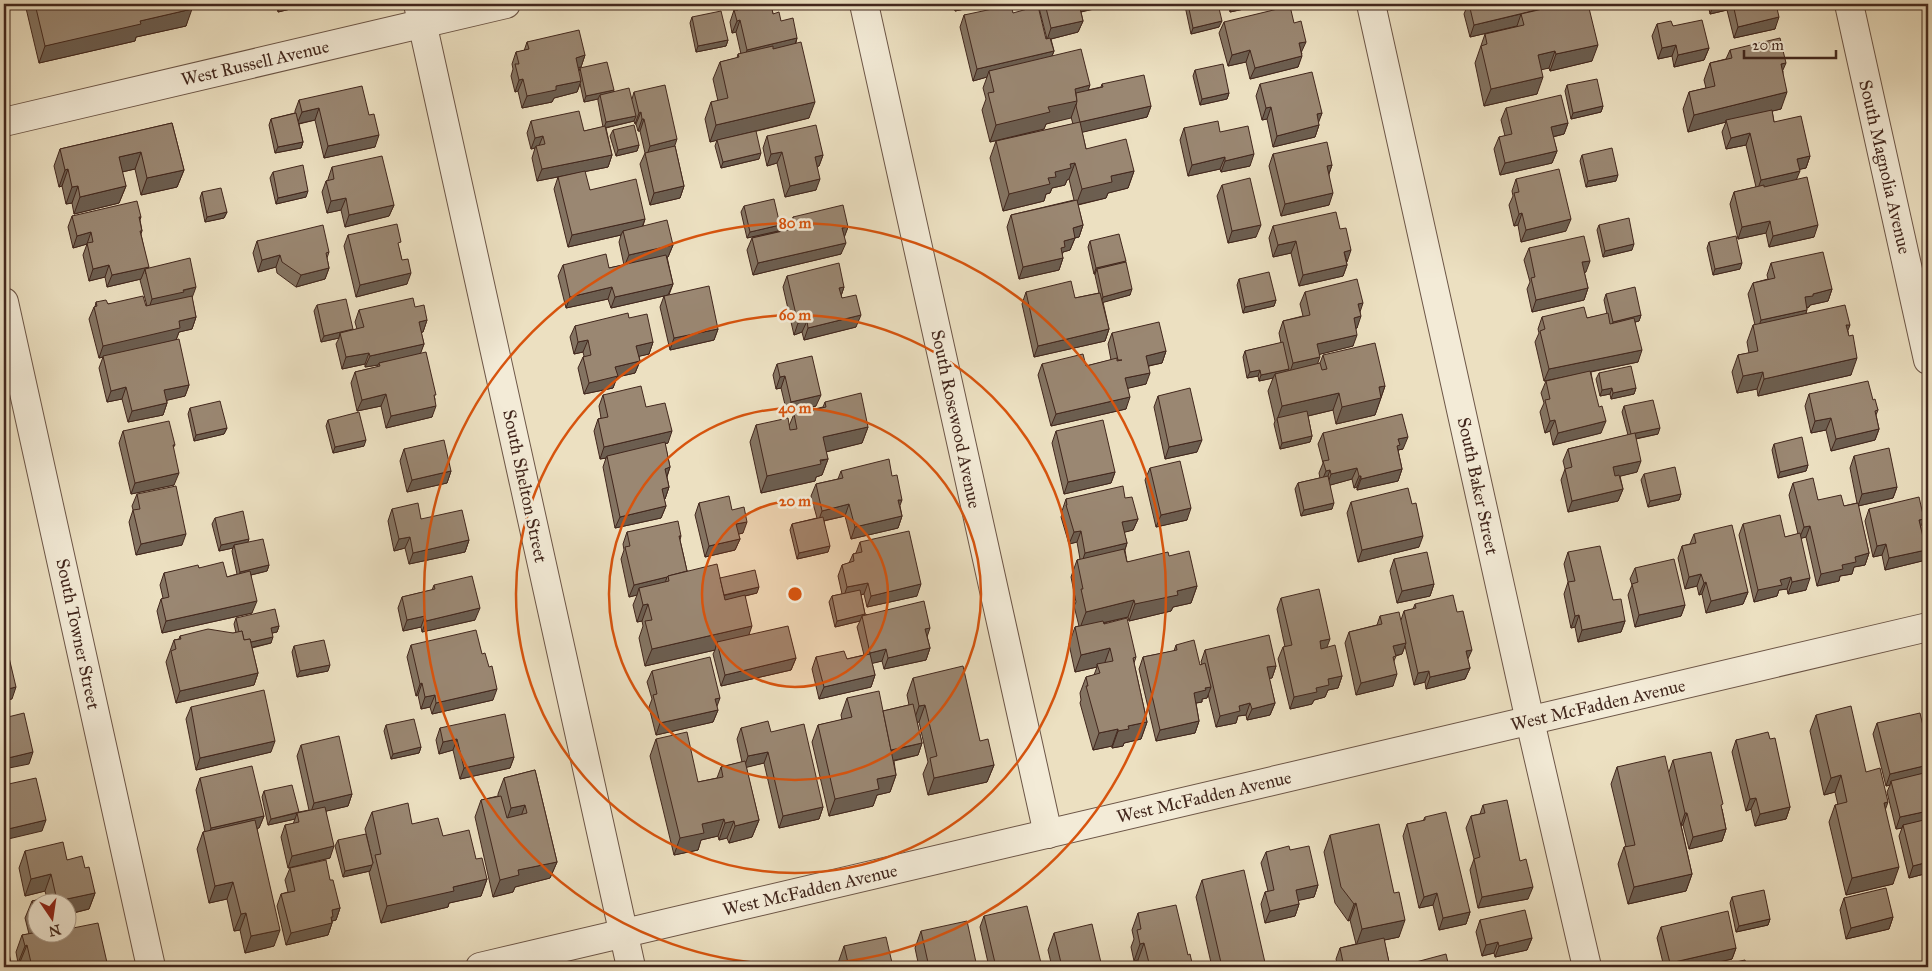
<svg xmlns="http://www.w3.org/2000/svg" width="1932" height="971" viewBox="0 0 1932 971" font-family="'IM FELL Great Primer',serif">
	<style>
		.lines { fill: none; stroke-linecap: round; stroke-linejoin: round }
		.minor-casing { stroke: #6c5546; stroke-width: 30 }
		.tertiary-casing { stroke: #6c5546; stroke-width: 30 }
		.minor { stroke: #f3ebd7; stroke-width: 28 }
		.tertiary { stroke: #f3ebd7; stroke-width: 28 }
		.wall { fill: #847462; stroke: #42271d; fill-rule: evenodd }
		.shaded-wall { fill: #6c5e50; stroke: #42271d }
		.building { fill: #9a8772; stroke: #42271d }
		.ring { fill: none; stroke: #d7540e; stroke-width: 2.5 }
		.labels { text-anchor: middle; dominant-baseline: central; stroke-width: 5; stroke-linejoin: round; paint-order: stroke }
		.street-label { font-size: 18px; fill: #42271d; stroke: #f3ebd7 }
		.centre { fill: #d7540e; stroke: #f3ebd7; stroke-width: 2.5 }
		.ring-label { font-size: 15px; text-anchor: middle; font-weight: bold; fill: #d7540e; stroke: #f3ebd7; stroke-width: 5; stroke-linejoin: round; paint-order: stroke }
	</style>
	<rect width="100%" height="100%" fill="#ece0c1"/>
	<filter id="stains"><feTurbulence type="fractalNoise" baseFrequency=".004" numOctaves="4"/><feColorMatrix values="0 0 0 0 .2 0 0 0 0 .09 0 0 0 0 .02 0 0 0 .5 -.17"/></filter>
	<radialGradient id="worn" r=".72"><stop offset=".6" stop-color="#630" stop-opacity="0"/><stop offset="1" stop-color="#630" stop-opacity=".3"/></radialGradient>
	<g class="lines">
		<defs>
			<g id="minor">
				<polyline points="418,4 631,967"/>
				<polyline points="864,4 1048,834"/>
				<polyline points="1371,4 1530,721 1587,967"/>
				<polyline points="1849,4 1928,360"/>
				<polyline points="4,122 506,4"/>
				<polyline points="4,302 151,967"/>
			</g>
			<polyline id="tertiary" points="480,967 1928,627"/>
		</defs>
		<use href="#minor" class="minor-casing"/>
		<use href="#tertiary" class="tertiary-casing"/>
		<use href="#minor" class="minor"/>
		<use href="#tertiary" class="tertiary"/>
	</g>
	<g class="wall">
		<polygon points="25,4 205,4 191,7 186,26 136,37 135,41 39,63"/>
		<polygon points="276,4 311,4 278,12"/>
		<polygon points="736,4 771,4 773,14 781,21 797,38 796,43 809,118 745,134 759,159 721,168 715,146 717,140 710,142 705,119 711,102 718,101 713,79 720,62 737,58 738,54 741,54 736,32 732,33 730,22"/>
		<polygon points="953,4 988,4 955,11"/>
		<polygon points="1038,4 1104,4 1103,7 1081,12 1083,21 1078,32 1051,39 1054,51 1052,56 1088,90 1101,87 1102,84 1151,106 1147,117 1082,132 1086,149 1134,171 1128,188 1108,193 1106,198 1078,205 1083,225 1079,237 1075,238 1070,250 1063,252 1062,255 1063,258 1059,270 1019,279 1007,227 1011,215 1074,200 1069,179 1067,180 1065,185 1052,188 1050,193 1046,194 1044,201 1003,211 990,158 996,141 1073,124 1071,117 1046,124 1044,129 990,142 982,110 986,99 983,88 987,77 973,81 960,27 964,15 1013,13 1046,39 1047,39"/>
		<polygon points="1186,4 1218,4 1219,27 1191,34 1185,6"/>
		<polygon points="1228,4 1267,4 1230,12"/>
		<polygon points="1468,4 1552,4 1553,6 1592,61 1550,71 1549,68 1541,69 1537,94 1484,106 1475,63 1485,34 1516,27 1517,26 1470,37 1464,14"/>
		<polygon points="1708,4 1776,4 1775,29 1734,38 1727,10 1710,14"/>
		<polygon points="692,17 728,40 726,46 696,52 690,23"/>
		<polygon points="1224,22 1302,53 1298,67 1250,79 1246,62 1228,66 1219,33"/>
		<polygon points="1657,24 1673,26 1709,48 1704,60 1674,67 1672,56 1658,59 1652,36"/>
		<polygon points="527,42 585,55 581,67 578,68 579,71 580,68 613,92 632,99 634,92 675,146 684,186 680,198 650,205 640,164 645,153 640,131 638,131 636,124 635,124 634,121 606,128 612,155 608,167 537,181 532,158 535,148 531,149 527,133 531,121 584,131 603,127 598,101 598,99 584,102 580,84 577,92 554,98 552,102 522,108 518,91 515,92 511,76 513,69 512,64 516,52 524,51"/>
		<polygon points="1730,50 1783,71 1781,109 1772,111 1774,122 1810,156 1806,168 1799,169 1796,180 1814,237 1769,247 1766,233 1738,239 1730,204 1734,192 1756,187 1746,145 1726,149 1722,132 1726,122 1688,132 1683,109 1689,92 1706,88 1704,80 1710,63 1726,59"/>
		<polygon points="1195,70 1229,93 1227,99 1200,105 1193,76"/>
		<polygon points="1260,84 1322,113 1318,122 1319,125 1315,137 1273,147 1267,119 1262,120 1256,96"/>
		<polygon points="1567,85 1603,106 1601,112 1571,119 1565,91"/>
		<polygon points="299,100 369,115 375,147 324,158 315,120 299,124 303,142 301,148 275,153 269,125 271,119 295,113 295,111"/>
		<polygon points="1506,108 1568,123 1564,134 1553,137 1557,151 1552,163 1500,175 1494,149 1499,137 1505,136 1501,120"/>
		<polygon points="172,123 184,170 177,187 141,195 135,169 122,172 126,186 119,203 74,214 72,203 66,204 62,186 59,187 54,166 60,149"/>
		<polygon points="1184,128 1220,132 1250,166 1221,172 1220,169 1188,176 1180,140"/>
		<polygon points="613,130 639,145 637,151 616,156 610,136"/>
		<polygon points="767,136 823,155 819,166 817,167 816,190 785,197 777,163 767,166 763,148"/>
		<polygon points="1273,154 1332,165 1329,174 1329,205 1281,216 1269,166"/>
		<polygon points="1582,155 1616,181 1586,187 1580,161"/>
		<polygon points="332,167 394,205 389,216 345,227 341,210 327,213 322,192 326,181 328,180 328,179"/>
		<polygon points="273,172 306,197 276,204 270,178"/>
		<polygon points="558,177 590,190 645,219 643,226 673,245 668,257 667,257 673,284 669,295 718,329 714,340 670,350 660,307 664,296 611,308 608,299 566,308 558,276 563,265 609,268 624,265 619,242 621,235 568,247 554,189"/>
		<polygon points="1516,179 1566,231 1521,242 1518,225 1514,226 1509,205 1513,196 1512,191"/>
		<polygon points="1222,185 1256,237 1228,243 1217,196"/>
		<polygon points="202,192 227,212 224,218 205,222 200,198"/>
		<polygon points="744,206 778,231 747,238 741,212"/>
		<polygon points="72,216 141,217 140,220 142,231 141,234 148,268 192,298 196,317 192,329 179,332 176,340 189,385 185,396 167,400 167,403 163,415 128,422 122,399 107,402 99,368 103,357 99,358 89,319 94,307 95,307 96,302 108,304 147,306 140,280 141,279 107,287 105,277 89,281 83,255 87,244 73,248 68,227"/>
		<polygon points="793,217 848,227 844,237 841,254 753,275 747,250 752,238 789,229"/>
		<polygon points="1599,225 1632,250 1603,257 1597,230"/>
		<polygon points="1273,226 1340,229 1347,265 1343,276 1299,286 1291,253 1273,257 1269,238"/>
		<polygon points="348,235 399,248 407,284 356,297 344,246"/>
		<polygon points="257,241 329,252 327,258 329,268 325,279 296,287 277,273 276,267 258,272 253,253"/>
		<polygon points="1090,241 1125,263 1130,295 1103,302 1109,329 1105,341 1034,357 1022,304 1026,292 1075,298 1099,293 1095,275 1095,274 1094,274 1088,247"/>
		<polygon points="1709,242 1740,269 1713,275 1707,248"/>
		<polygon points="1529,248 1586,272 1584,272 1588,288 1584,300 1532,312 1527,289 1530,282 1524,260"/>
		<polygon points="1771,263 1832,289 1828,301 1810,305 1809,307 1807,308 1806,313 1848,331 1851,375 1758,396 1757,389 1737,393 1732,372 1738,355 1749,353 1747,342 1753,325 1755,325 1748,294 1753,283 1768,279 1767,275"/>
		<polygon points="787,276 844,287 841,296 842,298 856,327 804,340 802,332 794,335 783,287"/>
		<polygon points="1239,279 1276,300 1274,306 1243,313 1237,285"/>
		<polygon points="1305,292 1360,312 1357,328 1356,328 1353,346 1320,354 1317,364 1320,363 1323,355 1385,386 1375,415 1336,424 1333,410 1308,416 1312,436 1310,442 1280,449 1274,424 1275,421 1268,391 1273,378 1259,381 1258,376 1247,378 1243,357 1245,351 1281,343 1279,333 1283,321 1303,316 1300,304"/>
		<polygon points="1606,294 1641,315 1639,321 1635,322 1638,362 1591,372 1601,433 1553,445 1550,431 1545,433 1540,412 1544,403 1541,393 1546,381 1558,378 1544,381 1535,342 1539,333 1538,329 1542,317 1587,318 1607,314 1604,300"/>
		<polygon points="317,305 352,330 357,329 355,322 359,310 415,307 427,320 423,332 421,332 424,344 420,353 435,399 432,417 386,428 381,406 357,411 351,383 355,372 377,367 378,365 365,367 365,364 342,369 336,344 339,338 321,342 314,311"/>
		<polygon points="629,318 653,342 649,354 639,356 640,361 635,373 617,377 613,388 584,394 578,368 583,357 584,356 583,352 574,354 570,337 575,326"/>
		<polygon points="1112,333 1166,351 1162,363 1149,366 1146,384 1128,388 1126,409 1051,426 1038,375 1042,364 1086,366 1111,360 1108,344"/>
		<polygon points="777,364 816,406 787,413 781,388 776,389 773,375"/>
		<polygon points="1599,373 1636,388 1634,394 1611,399 1610,394 1600,396 1596,379"/>
		<polygon points="1809,394 1873,400 1878,410 1876,415 1879,429 1875,440 1831,451 1826,430 1811,433 1805,406"/>
		<polygon points="603,395 646,407 668,443 665,444 670,467 667,477 669,487 665,499 664,499 666,506 661,518 615,528 603,467 606,458 600,459 594,431 598,419 601,418 599,406"/>
		<polygon points="1158,396 1197,452 1165,459 1154,407"/>
		<polygon points="825,402 868,427 862,443 826,452 828,459 822,475 816,477 815,481 761,493 750,442 756,425 789,426 794,414 823,407"/>
		<polygon points="1624,406 1658,434 1636,439 1637,472 1620,476 1623,489 1618,501 1568,512 1561,480 1565,469 1563,461 1568,449 1628,435 1622,412"/>
		<polygon points="190,408 227,428 224,434 194,441 188,414"/>
		<polygon points="328,420 364,446 333,453 326,426"/>
		<polygon points="123,431 175,445 173,448 174,485 131,494 119,443"/>
		<polygon points="1056,431 1115,472 1111,483 1064,494 1052,443"/>
		<polygon points="1323,433 1403,449 1398,450 1402,469 1398,481 1357,490 1357,487 1354,488 1352,479 1330,485 1332,509 1301,516 1295,489 1298,483 1320,478 1319,473 1323,463 1318,444"/>
		<polygon points="1774,444 1808,465 1806,471 1778,478 1772,450"/>
		<polygon points="404,449 451,471 447,483 407,492 400,461"/>
		<polygon points="1854,456 1897,487 1893,498 1858,506 1869,553 1865,565 1854,567 1852,574 1840,576 1839,581 1817,586 1806,537 1801,538 1806,590 1788,594 1787,589 1779,590 1777,596 1754,602 1739,535 1743,524 1785,537 1798,534 1789,495 1793,483 1818,500 1844,506 1857,503 1850,468"/>
		<polygon points="1150,468 1187,520 1156,527 1145,480"/>
		<polygon points="841,471 900,506 902,516 898,528 851,539 845,516 824,521 828,552 797,559 790,530 792,524 817,518 811,496 816,484 838,479"/>
		<polygon points="1644,474 1681,494 1679,500 1648,507 1641,480"/>
		<polygon points="137,494 182,545 136,555 129,522 133,510 132,506"/>
		<polygon points="1125,498 1138,519 1133,530 1124,532 1127,543 1125,550 1127,562 1169,556 1197,586 1191,603 1173,607 1171,611 1129,621 1128,617 1104,623 1136,657 1134,663 1147,722 1141,739 1124,743 1123,746 1112,748 1112,746 1093,750 1080,703 1081,700 1080,693 1086,677 1094,675 1097,667 1075,672 1069,644 1075,627 1079,626 1074,606 1076,602 1071,577 1077,560 1080,559 1077,542 1069,544 1061,517 1062,514 1062,511 1066,499"/>
		<polygon points="1351,502 1419,547 1358,562 1347,513"/>
		<polygon points="699,503 732,510 743,533 738,534 740,539 735,550 705,557 695,515"/>
		<polygon points="392,509 421,519 469,540 465,552 409,564 405,548 394,551 388,521"/>
		<polygon points="1869,509 1921,527 1922,561 1885,570 1882,555 1873,557 1865,521"/>
		<polygon points="215,518 248,542 269,565 267,571 251,575 252,613 162,633 157,611 161,599 163,598 160,585 164,573 199,568 227,577 237,574 232,551 233,548 219,551 212,524"/>
		<polygon points="627,532 681,536 680,540 687,571 720,578 757,593 745,596 749,635 796,658 791,670 721,686 713,654 715,650 645,666 639,638 643,626 642,621 637,622 633,605 637,595 629,597 621,559 624,550 623,544"/>
		<polygon points="1694,534 1748,592 1743,604 1706,613 1702,594 1699,595 1697,586 1685,589 1678,558 1682,546 1690,544"/>
		<polygon points="860,542 917,596 867,607 864,594 861,595 865,614 927,636 930,648 926,660 884,669 882,661 872,663 875,675 871,687 819,699 812,669 816,657 847,659 864,655 857,627 860,621 835,627 829,602 832,596 842,594 838,576 842,565 849,563 853,554 856,553"/>
		<polygon points="1568,552 1613,600 1625,621 1621,632 1578,642 1575,627 1571,628 1564,594 1568,582 1564,564"/>
		<polygon points="1394,559 1434,584 1430,596 1397,603 1390,571"/>
		<polygon points="1635,568 1685,605 1681,616 1635,627 1628,595 1632,585 1630,579"/>
		<polygon points="434,585 475,620 422,632 421,627 403,631 398,608 402,597 432,590"/>
		<polygon points="1281,598 1327,647 1342,676 1338,688 1328,690 1325,697 1314,700 1312,704 1290,709 1278,659 1283,647 1285,647 1277,609"/>
		<polygon points="1415,604 1468,660 1470,668 1465,679 1426,689 1425,682 1414,685 1405,646 1402,654 1396,656 1394,661 1393,686 1356,695 1345,643 1349,632 1377,625 1380,616 1401,620 1404,611 1413,609"/>
		<polygon points="236,618 279,626 277,632 272,633 271,643 252,648 258,673 254,685 176,703 166,662 174,640 179,639 180,636 236,633 234,624"/>
		<polygon points="411,645 493,700 432,714 430,707 421,709 418,695 416,696 407,657"/>
		<polygon points="1176,645 1200,665 1202,664 1201,662 1205,650 1276,666 1272,678 1269,678 1275,703 1270,715 1247,720 1246,715 1238,716 1236,723 1216,727 1208,694 1207,698 1202,699 1202,702 1196,703 1199,721 1195,733 1156,741 1139,669 1143,657 1174,651"/>
		<polygon points="294,646 328,671 297,677 292,652"/>
		<polygon points="652,671 718,710 713,722 656,735 649,707 652,699 647,682"/>
		<polygon points="913,678 980,741 994,765 987,782 928,795 923,774 928,762 919,722 917,722 922,743 918,755 894,761 896,775 890,792 877,795 873,806 829,816 812,742 818,725 842,720 841,715 847,698 883,711 909,705 907,695"/>
		<polygon points="191,707 271,752 196,770 186,719"/>
		<polygon points="1816,715 1866,772 1885,809 1893,884 1846,895 1829,822 1835,805 1838,805 1835,792 1824,795 1810,731"/>
		<polygon points="1877,723 1928,747 1928,776 1925,777 1928,873 1909,878 1899,836 1902,828 1896,829 1887,792 1890,785 1886,786 1873,734"/>
		<polygon points="386,725 421,747 419,753 391,759 384,731"/>
		<polygon points="440,728 514,757 510,768 460,779 453,750 439,754 436,740"/>
		<polygon points="741,728 771,732 823,807 819,819 779,828 764,763 746,767 759,820 752,837 729,843 727,838 719,840 718,836 701,840 698,850 674,855 650,756 656,739 698,782 717,778 721,767 742,762 737,739"/>
		<polygon points="1770,739 1790,807 1786,819 1755,826 1751,809 1746,811 1732,752 1736,740"/>
		<polygon points="301,745 352,794 348,806 326,811 330,858 288,868 281,837 285,825 293,824 295,819 268,825 262,797 264,791 299,812 309,810 297,756"/>
		<polygon points="1673,760 1722,809 1726,829 1722,841 1689,849 1683,825 1681,825 1692,874 1686,891 1628,904 1618,864 1624,847 1626,847 1611,784 1617,767 1669,772"/>
		<polygon points="535,770 557,862 550,878 515,887 513,892 493,897 475,817 481,800 498,796 498,794 504,778"/>
		<polygon points="200,778 264,816 259,828 257,828 274,946 245,953 240,930 234,931 227,899 209,903 197,849 203,832 205,832 196,790"/>
		<polygon points="1483,805 1520,861 1528,899 1478,908 1470,870 1474,859 1466,828 1471,816 1480,814"/>
		<polygon points="372,812 412,824 443,836 476,859 487,879 481,896 449,903 448,907 381,923 369,872 370,871 343,877 335,846 338,840 373,863 365,829"/>
		<polygon points="1425,817 1470,912 1466,924 1439,930 1433,905 1419,908 1403,836 1407,824 1423,821"/>
		<polygon points="1330,835 1399,937 1384,940 1390,967 1338,967 1336,959 1340,948 1356,944 1350,920 1348,921 1335,903 1324,852"/>
		<polygon points="1290,850 1318,885 1314,897 1298,900 1299,904 1295,916 1265,923 1261,904 1265,892 1268,891 1261,863 1266,852"/>
		<path d="M 25,851 L 67,860 L 85,868 L 95,893 L 89,909 L 70,914 L 73,928 L 108,967 L 22,967 L 20,962 L 18,963 L 16,952 L 22,935 L 29,934 L 25,918 L 32,901 L 47,898 L 45,891 L 25,896 L 19,868 ZM 38,904 L 68,934 L 38,934 Z"/>
		<polygon points="290,868 330,880 340,908 336,920 332,921 332,923 328,935 286,945 277,906 281,894 288,892 285,880"/>
		<polygon points="1202,880 1266,967 1212,967 1196,897"/>
		<polygon points="1732,897 1770,919 1768,925 1736,932 1730,903"/>
		<polygon points="1844,898 1893,917 1889,929 1846,939 1840,910"/>
		<polygon points="1138,913 1188,955 1193,967 1140,967 1138,960 1134,961 1131,947 1134,939 1132,930"/>
		<polygon points="984,916 1042,967 989,967 980,927"/>
		<polygon points="1480,920 1532,938 1527,950 1495,957 1494,953 1482,956 1476,932"/>
		<polygon points="1661,927 1736,948 1732,959 1697,967 1664,967 1657,938"/>
		<polygon points="921,931 977,967 919,967 915,948"/>
		<polygon points="1054,933 1102,967 1052,967 1048,950"/>
		<polygon points="844,946 893,967 839,967 838,963"/>
	</g>
	<g class="shaded-wall">
		<polygon points="190,4 205,4 188,8"/>
		<polygon points="280,4 311,4 278,12"/>
		<polygon points="958,4 988,4 955,11"/>
		<polygon points="1078,4 1104,4 1103,7 1074,13"/>
		<polygon points="1233,4 1267,4 1230,12"/>
		<polygon points="1714,4 1730,4 1727,10 1710,14"/>
		<polygon points="192,9 186,26 136,37 135,41 39,63 45,46 140,21"/>
		<polygon points="1521,14 1517,26 1470,37 1474,25"/>
		<polygon points="1779,17 1775,29 1734,38 1738,27"/>
		<polygon points="740,20 736,32 732,33 737,21"/>
		<polygon points="1083,21 1078,32 1047,40 1051,28"/>
		<polygon points="1222,21 1219,27 1191,34 1193,28"/>
		<polygon points="797,38 793,50 743,61 747,50"/>
		<polygon points="728,40 726,46 696,52 698,46"/>
		<polygon points="1306,42 1301,53 1299,43"/>
		<polygon points="1598,45 1592,61 1550,71 1556,54"/>
		<polygon points="1676,45 1672,56 1658,59 1662,48"/>
		<polygon points="1709,48 1704,60 1674,67 1678,55"/>
		<polygon points="1250,50 1246,62 1228,66 1232,55"/>
		<polygon points="1054,51 1049,63 989,71 987,77 973,81 977,69"/>
		<polygon points="1555,51 1549,68 1532,72 1538,55"/>
		<polygon points="585,55 581,67 572,69 576,58"/>
		<polygon points="1302,56 1298,67 1250,79 1255,68"/>
		<polygon points="1786,63 1779,79 1781,64"/>
		<polygon points="1543,77 1537,94 1484,106 1491,89"/>
		<polygon points="523,79 518,91 515,92 519,80"/>
		<polygon points="581,81 577,92 554,98 552,102 522,108 527,96 556,86"/>
		<polygon points="1090,85 1084,102 1076,104 1071,118 1046,124 1044,129 990,142 996,125 1048,107 1075,89"/>
		<polygon points="614,90 612,96 600,95 598,99 584,102 586,96"/>
		<polygon points="1787,92 1781,109 1727,122 1726,120 1726,122 1688,132 1694,115"/>
		<polygon points="1229,93 1227,99 1200,105 1202,99"/>
		<polygon points="815,102 809,118 710,142 716,125"/>
		<polygon points="1151,106 1147,117 1075,134 1080,122"/>
		<polygon points="1603,106 1601,112 1571,119 1573,113"/>
		<polygon points="1271,107 1267,119 1262,120 1266,108"/>
		<polygon points="319,108 315,120 297,124 302,112"/>
		<polygon points="641,112 636,124 635,124 639,113"/>
		<polygon points="1322,113 1318,124 1317,114"/>
		<polygon points="636,116 634,121 604,128 606,122"/>
		<polygon points="642,119 644,119 640,131 638,131"/>
		<polygon points="1568,123 1564,134 1547,138 1551,127"/>
		<polygon points="1319,125 1315,137 1273,147 1277,136"/>
		<polygon points="1750,133 1746,145 1726,149 1731,138"/>
		<polygon points="379,135 375,147 324,158 328,146"/>
		<polygon points="543,136 538,148 536,146 535,148 531,149 535,138"/>
		<polygon points="677,139 673,151 646,158 650,146"/>
		<polygon points="303,142 301,148 275,153 278,147"/>
		<polygon points="639,145 637,151 616,156 618,150"/>
		<polygon points="1557,151 1552,163 1500,175 1505,163"/>
		<polygon points="141,152 135,169 113,174 119,157"/>
		<polygon points="782,152 777,163 767,166 771,154"/>
		<polygon points="761,153 759,159 721,168 723,162"/>
		<polygon points="1254,154 1250,166 1221,172 1225,161"/>
		<polygon points="612,155 608,167 537,181 542,169"/>
		<polygon points="823,155 819,166 811,168 815,157"/>
		<polygon points="1810,156 1806,168 1793,171 1797,159"/>
		<polygon points="1225,157 1220,169 1188,176 1192,165"/>
		<polygon points="1075,163 1069,179 1067,180 1065,185 1052,188 1050,193 1046,194 1044,201 1003,211 1009,194 1048,178 1055,172 1070,164"/>
		<polygon points="1332,165 1328,176 1327,166"/>
		<polygon points="68,169 62,186 59,187 65,170"/>
		<polygon points="184,170 177,187 141,195 147,178"/>
		<polygon points="1134,171 1128,188 1108,193 1106,198 1076,205 1082,189 1111,176"/>
		<polygon points="1800,171 1795,183 1757,191 1761,180"/>
		<polygon points="1618,175 1616,181 1586,187 1588,181"/>
		<polygon points="820,179 816,190 785,197 790,186"/>
		<polygon points="78,186 72,203 66,204 72,187"/>
		<polygon points="126,186 119,203 74,214 80,197"/>
		<polygon points="684,186 680,198 650,205 654,193"/>
		<polygon points="308,191 306,197 276,204 278,198"/>
		<polygon points="1333,193 1329,205 1281,216 1285,204"/>
		<polygon points="346,198 341,210 327,213 331,201"/>
		<polygon points="394,205 389,216 345,227 349,215"/>
		<polygon points="227,212 224,218 205,222 207,217"/>
		<polygon points="1522,213 1518,225 1514,226 1519,214"/>
		<polygon points="645,219 641,230 623,231 621,235 568,247 572,235"/>
		<polygon points="1571,219 1566,231 1521,242 1526,230"/>
		<polygon points="1770,221 1766,233 1738,239 1742,227"/>
		<polygon points="780,225 778,231 747,238 750,232"/>
		<polygon points="1083,225 1079,237 1068,239 1073,228"/>
		<polygon points="1261,225 1256,237 1228,243 1232,231"/>
		<polygon points="1818,225 1814,237 1769,247 1773,236"/>
		<polygon points="848,227 844,238 842,228"/>
		<polygon points="91,232 87,244 73,248 77,236"/>
		<polygon points="1075,238 1070,250 1063,252 1061,259 1056,260 1064,241"/>
		<polygon points="1296,241 1291,253 1273,257 1278,245"/>
		<polygon points="846,243 841,254 753,275 758,263"/>
		<polygon points="1634,244 1632,250 1603,257 1605,251"/>
		<polygon points="673,245 668,257 624,267 629,255"/>
		<polygon points="1351,250 1347,262 1344,252"/>
		<polygon points="280,255 276,267 258,272 262,260"/>
		<polygon points="1063,258 1059,270 1019,279 1023,267"/>
		<polygon points="1126,261 1123,267 1097,269 1095,274 1094,274 1096,268"/>
		<polygon points="1590,261 1586,272 1578,274 1582,262"/>
		<polygon points="1742,263 1740,269 1713,275 1715,269"/>
		<polygon points="109,265 105,277 89,281 93,269"/>
		<polygon points="1347,265 1343,276 1299,286 1303,275"/>
		<polygon points="149,267 146,274 145,269 141,279 107,287 112,275"/>
		<polygon points="329,268 325,279 296,287 301,275"/>
		<polygon points="411,273 407,284 356,297 360,285"/>
		<polygon points="673,284 668,295 611,308 615,297"/>
		<polygon points="196,287 192,298 148,311 152,299"/>
		<polygon points="612,287 608,299 566,308 570,297"/>
		<polygon points="844,287 840,299 839,288"/>
		<polygon points="1588,288 1584,300 1532,312 1536,300"/>
		<polygon points="1132,289 1130,295 1101,303 1103,297"/>
		<polygon points="1832,289 1828,301 1810,305 1809,307 1801,309 1805,297 1813,294"/>
		<polygon points="1276,300 1274,306 1243,313 1245,307"/>
		<polygon points="1363,303 1359,315 1358,304"/>
		<polygon points="1807,310 1803,321 1757,331 1761,320"/>
		<polygon points="861,315 856,327 804,340 808,328"/>
		<polygon points="1641,315 1639,321 1611,328 1613,322"/>
		<polygon points="1361,316 1357,328 1349,330 1354,318"/>
		<polygon points="196,317 192,329 179,332 176,340 99,358 103,346 179,321"/>
		<polygon points="427,320 423,332 415,334 419,322"/>
		<polygon points="807,321 802,332 794,335 798,323"/>
		<polygon points="1846,325 1850,325 1844,341"/>
		<polygon points="353,329 350,335 340,333 339,338 321,342 324,336"/>
		<polygon points="718,329 714,340 670,350 674,338"/>
		<polygon points="1109,329 1105,341 1034,357 1038,346"/>
		<polygon points="1357,335 1353,346 1313,356 1317,344"/>
		<polygon points="588,340 583,352 574,354 578,342"/>
		<polygon points="653,342 649,354 632,358 636,346"/>
		<polygon points="424,344 420,355 379,363 378,365 365,367 370,356"/>
		<polygon points="1642,350 1638,362 1544,381 1549,369"/>
		<polygon points="1166,351 1162,363 1142,367 1146,356"/>
		<polygon points="369,353 365,364 342,369 346,357"/>
		<polygon points="1320,357 1316,368 1289,375 1293,363"/>
		<polygon points="1857,358 1851,375 1758,396 1764,379"/>
		<polygon points="640,361 635,373 617,377 613,388 584,394 589,383 615,367"/>
		<polygon points="1289,369 1286,375 1275,374 1273,378 1259,381 1261,375"/>
		<polygon points="1260,370 1258,376 1247,378 1250,372"/>
		<polygon points="1763,372 1757,389 1737,393 1743,376"/>
		<polygon points="1150,373 1146,384 1121,390 1125,378"/>
		<polygon points="785,376 781,388 776,389 780,377"/>
		<polygon points="189,385 185,396 160,402 164,390"/>
		<polygon points="1385,386 1375,415 1336,424 1342,407 1379,387"/>
		<polygon points="126,387 122,399 107,402 111,391"/>
		<polygon points="1612,388 1610,394 1600,396 1602,390"/>
		<polygon points="1636,388 1634,394 1611,399 1613,393"/>
		<polygon points="1339,393 1333,410 1278,423 1277,420 1282,406"/>
		<polygon points="386,394 381,406 357,411 362,400"/>
		<polygon points="821,395 816,406 787,413 791,402"/>
		<polygon points="1130,397 1126,409 1051,426 1056,414"/>
		<polygon points="167,403 163,415 128,422 132,411"/>
		<polygon points="436,406 432,417 386,428 391,416"/>
		<polygon points="1831,418 1826,430 1811,433 1815,421"/>
		<polygon points="1555,420 1550,431 1545,433 1550,421"/>
		<polygon points="1606,421 1601,433 1553,445 1558,433"/>
		<polygon points="868,427 862,443 817,454 823,437"/>
		<polygon points="227,428 224,434 194,441 196,435"/>
		<polygon points="1660,428 1658,434 1629,440 1631,434"/>
		<polygon points="1879,429 1875,440 1831,451 1836,439"/>
		<polygon points="672,431 668,443 607,457 607,456 606,458 600,459 604,447"/>
		<polygon points="1312,436 1310,442 1280,449 1282,443"/>
		<polygon points="1408,437 1403,449 1398,450 1395,457 1398,439"/>
		<polygon points="366,440 364,446 333,453 335,447"/>
		<polygon points="1202,440 1197,452 1165,459 1169,447"/>
		<polygon points="828,459 822,475 816,477 815,481 761,493 767,476"/>
		<polygon points="1641,461 1637,472 1609,479 1613,467"/>
		<polygon points="1808,465 1806,471 1778,478 1780,472"/>
		<polygon points="670,467 666,479 665,469"/>
		<polygon points="1357,468 1352,479 1327,486 1331,474"/>
		<polygon points="1402,469 1398,481 1357,490 1361,479"/>
		<polygon points="1330,470 1326,482 1321,483 1326,471"/>
		<polygon points="451,471 447,483 407,492 412,480"/>
		<polygon points="1115,472 1111,483 1064,494 1068,482"/>
		<polygon points="179,473 174,485 131,494 135,483"/>
		<polygon points="1359,476 1361,476 1357,487 1354,488"/>
		<polygon points="669,487 665,499 658,501 662,489"/>
		<polygon points="1897,487 1893,498 1858,506 1862,494"/>
		<polygon points="1623,489 1618,501 1568,512 1572,501"/>
		<polygon points="1681,494 1679,500 1648,507 1650,501"/>
		<polygon points="898,500 902,500 898,511"/>
		<polygon points="1334,503 1332,509 1301,516 1304,510"/>
		<polygon points="849,504 845,516 818,522 822,511"/>
		<polygon points="666,506 661,518 615,528 620,517"/>
		<polygon points="1191,508 1187,520 1156,527 1161,515"/>
		<polygon points="902,516 898,528 851,539 855,527"/>
		<polygon points="1138,519 1133,530 1118,534 1122,522"/>
		<polygon points="1924,519 1919,531 1919,520"/>
		<polygon points="747,522 743,533 732,536 736,524"/>
		<polygon points="1810,526 1806,537 1799,539 1804,527"/>
		<polygon points="1081,531 1077,542 1069,544 1074,532"/>
		<polygon points="186,534 182,545 136,555 141,544"/>
		<polygon points="1423,536 1419,547 1358,562 1362,550"/>
		<polygon points="410,537 405,548 394,551 399,539"/>
		<polygon points="249,539 247,545 234,545 233,548 219,551 221,545"/>
		<polygon points="740,539 735,550 705,557 709,546"/>
		<polygon points="469,540 465,552 409,564 413,553"/>
		<polygon points="1127,543 1123,555 1081,565 1085,553"/>
		<polygon points="1886,544 1882,555 1873,557 1877,546"/>
		<polygon points="830,546 828,552 797,559 799,553"/>
		<polygon points="1926,550 1922,561 1885,570 1889,558"/>
		<polygon points="1869,553 1865,565 1854,567 1852,574 1840,576 1839,581 1817,586 1821,574 1842,565 1855,557"/>
		<polygon points="269,565 267,571 238,578 240,572"/>
		<polygon points="1701,574 1697,586 1685,589 1689,577"/>
		<polygon points="667,577 663,589 639,588 637,595 629,597 634,585"/>
		<polygon points="1791,577 1787,589 1779,590 1777,596 1754,602 1758,590 1780,580"/>
		<polygon points="1810,578 1806,590 1788,594 1792,582"/>
		<polygon points="1706,582 1702,594 1699,595 1704,583"/>
		<polygon points="868,583 864,594 843,599 847,587"/>
		<polygon points="921,584 917,596 867,607 871,596"/>
		<polygon points="1434,584 1430,596 1397,603 1402,591"/>
		<polygon points="1197,586 1191,603 1173,607 1171,611 1129,621 1135,604 1177,591"/>
		<polygon points="759,587 757,593 720,602 722,596"/>
		<polygon points="1748,592 1743,604 1706,613 1711,601"/>
		<polygon points="1134,600 1128,617 1080,628 1086,612"/>
		<polygon points="257,601 252,613 162,633 166,621"/>
		<polygon points="648,604 642,621 637,622 643,605"/>
		<polygon points="1685,605 1681,616 1635,627 1639,615"/>
		<polygon points="480,608 475,620 422,632 426,621"/>
		<polygon points="865,614 862,616 860,621 835,627 837,621"/>
		<polygon points="1579,615 1575,627 1571,628 1575,616"/>
		<polygon points="425,616 421,627 403,631 407,620"/>
		<polygon points="1625,621 1621,632 1578,642 1582,630"/>
		<polygon points="279,626 277,632 268,634 271,628"/>
		<polygon points="752,626 746,643 717,642 715,650 645,666 652,649"/>
		<polygon points="930,628 926,640 925,629"/>
		<polygon points="273,637 271,643 240,650 242,644"/>
		<polygon points="1330,639 1326,650 1315,653 1320,641"/>
		<polygon points="1406,643 1402,654 1389,657 1393,646"/>
		<polygon points="930,648 926,660 884,669 888,658"/>
		<polygon points="1110,648 1104,665 1097,664 1097,667 1075,672 1081,655"/>
		<polygon points="886,649 882,661 866,665 870,653"/>
		<polygon points="1472,650 1467,661 1466,651"/>
		<polygon points="796,658 791,670 721,686 725,675"/>
		<polygon points="330,665 328,671 297,677 300,671"/>
		<polygon points="1276,666 1272,678 1263,679 1267,667"/>
		<polygon points="1470,668 1465,679 1426,689 1430,677"/>
		<polygon points="1429,671 1425,682 1414,685 1418,673"/>
		<polygon points="258,673 254,685 176,703 180,691"/>
		<polygon points="1397,674 1393,686 1356,695 1361,683"/>
		<polygon points="875,675 871,687 819,699 824,687"/>
		<polygon points="1342,676 1338,688 1328,690 1325,697 1314,700 1312,704 1290,709 1294,697 1316,688 1328,679"/>
		<polygon points="422,683 418,695 416,696 420,684"/>
		<polygon points="16,687 12,699 4,701 4,690"/>
		<polygon points="1211,687 1207,698 1202,699 1202,702 1190,704 1194,693 1205,688"/>
		<polygon points="497,689 493,700 432,714 436,703"/>
		<polygon points="435,695 430,707 421,709 425,697"/>
		<polygon points="720,698 716,709 715,699"/>
		<polygon points="1250,703 1246,715 1238,716 1236,723 1216,727 1220,716 1239,706"/>
		<polygon points="1275,703 1270,715 1247,720 1252,709"/>
		<polygon points="925,705 919,722 913,723 919,706"/>
		<polygon points="718,710 713,722 656,735 660,723"/>
		<polygon points="1199,721 1195,733 1156,741 1160,730"/>
		<polygon points="1147,722 1141,739 1124,743 1123,746 1112,748 1118,731 1128,726"/>
		<polygon points="1118,729 1112,746 1093,750 1099,733"/>
		<polygon points="457,739 453,750 439,754 443,742"/>
		<polygon points="275,741 271,752 196,770 200,758"/>
		<polygon points="922,743 918,755 886,762 890,751"/>
		<polygon points="421,747 419,753 391,759 393,754"/>
		<polygon points="33,752 29,764 4,769 4,759"/>
		<polygon points="768,752 764,763 744,768 748,756"/>
		<polygon points="514,757 510,768 460,779 464,768"/>
		<polygon points="994,765 987,782 928,795 934,778"/>
		<polygon points="1928,765 1928,776 1892,784 1891,781 1890,785 1886,786 1890,774"/>
		<polygon points="896,775 890,792 877,795 873,806 829,816 835,799 877,779"/>
		<polygon points="1841,775 1835,792 1824,795 1831,778"/>
		<polygon points="352,794 348,806 310,815 314,803"/>
		<polygon points="1756,798 1751,809 1746,811 1750,799"/>
		<polygon points="1888,802 1882,819 1884,803"/>
		<polygon points="525,805 519,822 505,825 511,808"/>
		<polygon points="823,807 819,819 779,828 783,816"/>
		<polygon points="1790,807 1786,819 1755,826 1760,814"/>
		<polygon points="1928,811 1928,821 1903,825 1902,828 1896,829 1900,817"/>
		<polygon points="297,813 295,819 268,825 271,819"/>
		<polygon points="1685,813 1687,813 1683,825 1681,825"/>
		<polygon points="264,816 259,828 207,839 211,828"/>
		<polygon points="724,819 718,836 701,840 698,850 674,855 680,838 702,824"/>
		<polygon points="46,820 42,831 4,840 4,830"/>
		<polygon points="759,820 752,837 729,843 735,826"/>
		<polygon points="734,821 727,838 719,840 725,823"/>
		<polygon points="1726,829 1722,841 1689,849 1693,837"/>
		<polygon points="334,846 330,858 288,868 292,856"/>
		<polygon points="557,862 550,878 515,887 513,892 493,897 500,880 518,870"/>
		<polygon points="1928,862 1928,873 1909,878 1913,866"/>
		<polygon points="372,865 370,871 343,877 345,871"/>
		<polygon points="1899,867 1893,884 1846,895 1852,878"/>
		<polygon points="51,874 45,891 25,896 31,879"/>
		<polygon points="1692,874 1686,891 1628,904 1634,887"/>
		<polygon points="487,879 481,896 449,903 448,907 381,923 387,906 453,887"/>
		<polygon points="233,882 227,899 209,903 215,886"/>
		<polygon points="1318,885 1314,897 1292,902 1296,890"/>
		<polygon points="1533,887 1528,899 1478,908 1482,897"/>
		<polygon points="95,893 89,909 68,914 67,899"/>
		<polygon points="1437,893 1433,905 1419,908 1424,897"/>
		<polygon points="1356,903 1350,920 1348,921 1354,904"/>
		<polygon points="1299,904 1295,916 1265,923 1270,911"/>
		<polygon points="340,908 336,920 332,921 332,923 328,935 286,945 291,933 332,910"/>
		<polygon points="1470,912 1466,924 1439,930 1443,918"/>
		<polygon points="246,913 240,930 234,931 241,914"/>
		<polygon points="1893,917 1889,929 1846,939 1851,928"/>
		<polygon points="1770,919 1768,925 1736,932 1739,926"/>
		<polygon points="1405,920 1399,937 1356,946 1362,929"/>
		<polygon points="280,930 274,946 245,953 251,936"/>
		<polygon points="1532,938 1527,950 1495,957 1499,946"/>
		<polygon points="1498,942 1494,953 1482,956 1486,945"/>
		<polygon points="1144,943 1138,960 1134,961 1140,944"/>
		<polygon points="27,945 20,962 18,963 25,946"/>
		<polygon points="1736,948 1732,959 1697,967 1668,967 1670,963"/>
	</g>
	<g class="building">
		<polygon points="35,4 191,4 192,9 140,21 141,24 45,46"/>
		<polygon points="737,4 771,4 773,14 779,12 781,21 793,18 797,38 747,50 740,20 737,21 734,10 738,10"/>
		<polygon points="1045,4 1079,4 1083,21 1051,28"/>
		<polygon points="1188,4 1218,4 1222,21 1193,28"/>
		<polygon points="1469,4 1552,4 1553,6 1474,25"/>
		<polygon points="1564,4 1588,4 1598,45 1556,54 1555,51 1538,55 1543,77 1491,89 1481,46 1487,44 1485,34 1524,25 1521,14"/>
		<polygon points="1733,4 1776,4 1779,17 1738,27"/>
		<polygon points="1011,5 1013,13 1038,6 1046,39 1050,38 1054,51 977,69 964,15"/>
		<polygon points="1290,6 1294,23 1301,21 1306,42 1299,43 1302,56 1255,68 1250,50 1232,55 1224,22"/>
		<polygon points="721,11 728,40 698,46 692,17"/>
		<polygon points="1702,20 1709,48 1678,55 1676,45 1662,48 1657,24 1671,21 1673,26"/>
		<polygon points="579,30 585,55 576,58 581,81 556,86 556,90 527,96 523,79 519,80 515,64 519,64 516,52 529,49 527,42"/>
		<polygon points="1780,38 1786,63 1781,64 1787,92 1694,115 1689,92 1715,86 1710,63 1732,58 1730,50"/>
		<polygon points="801,42 815,102 716,125 711,102 728,98 720,62 739,57 738,54 773,46 773,49"/>
		<polygon points="1081,49 1090,85 1075,89 1077,101 1048,107 1050,112 996,125 988,93 994,92 989,71"/>
		<polygon points="607,62 614,90 586,96 580,68"/>
		<polygon points="1223,64 1229,93 1202,99 1195,70"/>
		<polygon points="1312,72 1322,113 1317,114 1319,125 1277,136 1271,107 1266,108 1260,84"/>
		<polygon points="1144,75 1151,106 1080,122 1076,106 1077,101 1076,93 1103,87 1102,84"/>
		<polygon points="1597,79 1603,106 1573,113 1567,85"/>
		<polygon points="665,85 677,139 650,146 644,119 642,119 641,112 639,113 634,92"/>
		<polygon points="362,86 369,115 374,114 379,135 328,146 319,108 302,112 299,100"/>
		<polygon points="629,88 636,116 606,122 600,95"/>
		<polygon points="1561,95 1568,123 1551,127 1557,151 1505,163 1499,137 1512,134 1506,108"/>
		<polygon points="1772,110 1774,122 1801,116 1810,156 1797,159 1800,171 1761,180 1750,133 1731,138 1726,120"/>
		<polygon points="579,111 584,131 605,126 612,155 542,169 536,146 545,144 543,136 535,138 531,121"/>
		<polygon points="296,113 303,142 278,147 271,119"/>
		<polygon points="1218,121 1220,132 1248,126 1254,154 1225,161 1225,157 1192,165 1184,128"/>
		<polygon points="1080,122 1086,149 1126,139 1134,171 1111,176 1112,182 1082,189 1075,163 1070,164 1071,168 1055,172 1056,177 1048,178 1050,184 1009,194 996,141"/>
		<polygon points="172,123 184,170 147,178 141,152 119,157 126,186 80,197 78,186 72,187 68,169 65,170 60,149"/>
		<polygon points="634,125 639,145 618,150 613,130"/>
		<polygon points="816,125 823,155 815,157 820,179 790,186 782,152 771,154 767,136"/>
		<polygon points="756,131 761,153 723,162 717,140"/>
		<polygon points="1327,142 1332,165 1327,166 1333,193 1285,204 1273,154"/>
		<polygon points="675,146 684,186 654,193 645,153"/>
		<polygon points="1612,148 1618,175 1588,181 1582,155"/>
		<polygon points="382,156 394,205 349,215 346,198 331,201 326,181 334,179 332,167"/>
		<polygon points="303,165 308,191 278,198 273,172"/>
		<polygon points="1559,169 1571,219 1526,230 1522,213 1519,214 1514,193 1519,192 1516,179"/>
		<polygon points="585,171 590,190 636,179 645,219 572,235 558,177"/>
		<polygon points="1807,177 1818,225 1773,236 1770,221 1742,227 1734,192 1764,185 1764,187"/>
		<polygon points="1250,178 1261,225 1232,231 1222,185"/>
		<polygon points="221,188 227,212 207,217 202,192"/>
		<polygon points="774,199 780,225 750,232 744,206"/>
		<polygon points="1077,200 1083,225 1073,228 1075,238 1064,241 1065,247 1061,248 1063,258 1023,267 1011,215"/>
		<polygon points="137,201 141,217 139,217 142,231 140,231 149,267 112,275 109,265 93,269 87,243 93,242 91,232 77,236 72,216"/>
		<polygon points="843,205 848,227 842,228 846,243 758,263 752,238 796,228 793,217"/>
		<polygon points="1336,212 1340,229 1346,228 1351,250 1344,252 1347,265 1303,275 1296,241 1278,245 1273,226"/>
		<polygon points="1629,218 1634,244 1605,251 1599,225"/>
		<polygon points="667,220 673,245 629,255 623,231"/>
		<polygon points="397,224 401,242 398,243 402,260 408,259 411,273 360,285 348,235"/>
		<polygon points="323,225 329,252 326,253 329,268 301,275 282,262 280,255 262,260 257,241"/>
		<polygon points="1119,234 1126,261 1096,268 1090,241"/>
		<polygon points="1584,236 1590,261 1582,262 1588,288 1536,300 1531,278 1535,277 1529,248"/>
		<polygon points="1736,236 1742,263 1715,269 1709,242"/>
		<polygon points="1823,252 1832,289 1813,294 1813,296 1805,297 1807,310 1761,320 1753,283 1775,278 1771,263"/>
		<polygon points="606,254 609,268 666,255 673,284 615,297 612,287 570,297 563,265"/>
		<polygon points="190,258 196,287 183,290 184,292 152,299 145,269"/>
		<polygon points="1126,262 1132,289 1103,297 1097,269"/>
		<polygon points="839,263 844,287 839,288 842,298 856,295 861,315 808,328 807,321 798,323 787,276"/>
		<polygon points="1269,272 1276,300 1245,307 1239,279"/>
		<polygon points="1357,279 1363,303 1358,304 1361,316 1354,318 1357,335 1317,344 1320,357 1293,363 1283,321 1310,315 1305,292"/>
		<polygon points="1071,281 1075,298 1100,293 1109,329 1038,346 1026,292"/>
		<polygon points="709,286 718,329 674,338 664,296"/>
		<polygon points="1635,287 1641,315 1613,322 1606,294"/>
		<polygon points="143,296 146,306 192,296 196,317 179,321 180,328 103,346 94,307 97,306 96,302 106,300 108,304"/>
		<polygon points="413,298 415,307 424,305 427,320 419,322 424,344 370,356 369,353 346,357 340,333 364,327 359,310"/>
		<polygon points="346,299 353,329 324,336 317,305"/>
		<polygon points="1845,305 1850,325 1846,325 1849,336 1853,335 1857,358 1764,379 1763,372 1743,376 1738,355 1758,351 1753,325"/>
		<polygon points="1584,307 1587,318 1608,313 1610,324 1634,318 1642,350 1549,369 1540,331 1545,329 1542,317"/>
		<polygon points="628,313 629,318 647,314 653,342 636,346 640,361 615,367 618,376 589,383 583,357 591,355 588,340 578,342 575,326"/>
		<polygon points="1159,322 1166,351 1146,356 1150,373 1125,378 1130,397 1056,414 1042,364 1083,354 1086,366 1117,358 1117,361 1122,360 1118,360 1112,333"/>
		<polygon points="179,339 189,385 164,390 167,403 132,411 126,387 111,391 103,356"/>
		<polygon points="1283,342 1289,369 1261,375 1260,370 1250,372 1245,351"/>
		<polygon points="1375,343 1385,386 1379,387 1381,398 1342,407 1339,393 1282,406 1275,374 1320,363 1322,370 1327,369 1323,355"/>
		<polygon points="426,352 436,395 434,395 436,406 391,416 386,394 362,400 355,372 380,366 379,363"/>
		<polygon points="812,356 821,395 791,402 785,376 780,377 777,364"/>
		<polygon points="1631,366 1636,388 1613,393 1612,388 1602,390 1599,373"/>
		<polygon points="1590,371 1599,407 1602,406 1606,421 1558,433 1555,420 1550,421 1545,400 1550,399 1546,381"/>
		<polygon points="1868,381 1873,400 1875,399 1878,410 1875,411 1879,429 1836,439 1831,418 1815,421 1809,394"/>
		<polygon points="641,386 646,407 665,403 672,431 604,447 598,419 608,417 603,395"/>
		<polygon points="1190,388 1202,440 1169,447 1158,396"/>
		<polygon points="861,393 868,427 823,437 828,459 820,460 821,464 767,476 756,425 788,418 790,430 797,429 794,414 826,407 825,402"/>
		<polygon points="1653,400 1660,428 1631,434 1624,406"/>
		<polygon points="220,401 227,428 196,435 190,408"/>
		<polygon points="1307,411 1312,436 1282,443 1277,418"/>
		<polygon points="359,412 366,440 335,447 328,420"/>
		<polygon points="1402,414 1408,437 1398,439 1400,445 1397,446 1402,469 1361,479 1361,476 1359,476 1357,468 1331,474 1330,470 1326,471 1323,461 1329,460 1323,433"/>
		<polygon points="1103,420 1115,472 1068,482 1056,431"/>
		<polygon points="169,421 175,445 173,445 179,473 135,483 123,431"/>
		<polygon points="1635,433 1641,461 1613,467 1615,476 1619,475 1623,489 1572,501 1565,469 1572,467 1568,449"/>
		<polygon points="1802,437 1808,465 1780,472 1774,444"/>
		<polygon points="444,440 451,471 412,480 404,449"/>
		<polygon points="665,442 670,467 665,469 669,487 662,489 666,506 620,517 607,456"/>
		<polygon points="1889,448 1897,487 1862,494 1854,456"/>
		<polygon points="889,459 892,476 897,475 902,500 898,500 902,516 855,527 849,504 822,511 816,484 843,478 841,471"/>
		<polygon points="1180,461 1191,508 1161,515 1150,468"/>
		<polygon points="1675,467 1681,494 1650,501 1644,474"/>
		<polygon points="1328,476 1334,503 1304,510 1298,483"/>
		<polygon points="1813,478 1818,500 1841,495 1844,506 1858,503 1869,553 1855,557 1856,562 1842,565 1843,569 1821,574 1810,526 1804,527 1793,483"/>
		<polygon points="176,486 186,534 141,544 133,510 140,509 137,494"/>
		<polygon points="1123,486 1125,498 1132,497 1138,519 1122,522 1127,543 1085,553 1081,531 1074,532 1066,505 1067,505 1066,499"/>
		<polygon points="1408,488 1412,504 1416,503 1423,536 1362,550 1351,502"/>
		<polygon points="729,496 732,510 744,507 747,522 736,524 740,539 709,546 699,503"/>
		<polygon points="1919,497 1924,519 1919,520 1926,550 1889,558 1886,544 1877,546 1869,509"/>
		<polygon points="418,503 421,519 462,510 469,540 413,553 410,537 399,539 392,509"/>
		<polygon points="243,511 249,539 221,545 215,518"/>
		<polygon points="1780,515 1785,537 1800,533 1810,578 1792,582 1791,577 1780,580 1782,585 1758,590 1743,524"/>
		<polygon points="823,517 830,546 799,553 792,524"/>
		<polygon points="678,521 681,536 679,536 687,571 668,576 667,577 634,585 625,547 630,546 627,532"/>
		<polygon points="1732,525 1748,592 1711,601 1706,582 1704,583 1701,574 1689,577 1682,546 1696,543 1694,534"/>
		<polygon points="909,531 921,584 871,596 868,583 847,587 842,565 854,561 853,554 862,552 860,542"/>
		<polygon points="263,539 269,565 240,572 234,545"/>
		<polygon points="1600,546 1613,600 1621,599 1625,621 1582,630 1579,615 1575,616 1568,582 1575,581 1568,552"/>
		<polygon points="1124,549 1127,562 1168,552 1169,556 1189,551 1197,586 1177,591 1178,595 1135,604 1134,600 1086,612 1081,589 1083,589 1077,560"/>
		<polygon points="1427,552 1434,584 1402,591 1394,559"/>
		<polygon points="1674,559 1685,605 1639,615 1632,584 1638,582 1635,568"/>
		<polygon points="223,562 227,577 250,571 257,601 166,621 161,599 169,597 164,573 198,565 199,568"/>
		<polygon points="717,564 725,600 745,595 752,626 652,649 645,621 652,620 648,604 643,605 639,588 669,581 668,576"/>
		<polygon points="755,570 759,587 724,595 720,578"/>
		<polygon points="472,576 480,608 426,621 425,616 407,620 402,597 435,589 434,585"/>
		<polygon points="1319,589 1330,639 1320,641 1321,649 1335,645 1342,676 1328,679 1329,685 1316,688 1317,692 1294,697 1283,647 1292,645 1281,598"/>
		<polygon points="860,590 865,614 837,621 832,596"/>
		<polygon points="1453,595 1457,612 1463,611 1472,650 1466,651 1470,668 1430,677 1429,671 1418,673 1404,611 1416,608 1415,604"/>
		<polygon points="924,601 930,628 925,629 930,648 888,658 886,649 870,653 862,616"/>
		<polygon points="275,609 279,626 271,628 273,637 251,642 250,639 244,640 242,631 239,632 236,618"/>
		<polygon points="1399,612 1406,643 1393,646 1396,656 1393,657 1397,674 1361,683 1349,632 1382,624 1380,616"/>
		<polygon points="1127,618 1136,657 1133,658 1147,722 1128,726 1129,729 1118,731 1118,729 1099,733 1086,686 1088,686 1086,677 1100,673 1097,664 1113,661 1110,648 1081,655 1075,627 1103,621 1104,624"/>
		<polygon points="788,626 796,658 725,675 717,642"/>
		<polygon points="208,629 233,633 242,631 244,640 250,639 258,673 180,691 171,651 176,649 174,640 181,639 180,636"/>
		<polygon points="476,630 482,654 485,653 489,667 492,666 497,689 436,703 435,695 425,697 422,683 420,684 411,645"/>
		<polygon points="1269,635 1276,666 1267,667 1275,703 1252,709 1250,703 1239,706 1240,711 1220,716 1205,650"/>
		<polygon points="324,640 330,665 300,671 294,646"/>
		<polygon points="1194,640 1200,665 1205,663 1211,687 1205,688 1206,690 1194,693 1199,721 1160,730 1143,657 1177,650 1176,645"/>
		<polygon points="4,649 7,649 16,687 4,690"/>
		<polygon points="844,651 847,659 870,654 875,675 824,687 816,657"/>
		<polygon points="710,657 720,698 715,699 718,710 660,723 653,695 657,694 652,671"/>
		<polygon points="963,666 980,741 988,739 994,765 934,778 930,758 937,756 925,705 919,706 913,678"/>
		<polygon points="264,690 275,741 200,758 191,707"/>
		<polygon points="879,691 896,775 877,779 879,789 835,799 818,725 852,717 847,698"/>
		<polygon points="913,704 922,743 891,750 883,711"/>
		<polygon points="1851,706 1866,772 1880,768 1888,802 1884,803 1899,867 1852,878 1835,805 1847,802 1841,775 1831,778 1816,715"/>
		<polygon points="24,713 33,752 4,759 4,718"/>
		<polygon points="1920,713 1928,747 1928,765 1890,774 1877,723"/>
		<polygon points="505,714 514,757 464,768 457,739 443,742 440,728"/>
		<polygon points="414,719 421,747 393,754 386,725"/>
		<polygon points="768,721 771,732 804,724 823,807 783,816 768,752 748,756 741,728"/>
		<polygon points="687,732 698,782 723,777 721,767 745,761 759,820 735,826 734,821 725,823 724,819 702,824 704,833 680,838 656,739"/>
		<polygon points="1768,732 1770,739 1775,738 1790,807 1760,814 1756,798 1750,799 1736,740"/>
		<polygon points="339,736 352,794 314,803 301,745"/>
		<polygon points="1711,752 1723,804 1721,805 1726,829 1693,837 1687,813 1685,813 1673,760"/>
		<polygon points="1665,756 1692,874 1634,887 1624,847 1635,845 1617,767"/>
		<polygon points="252,766 264,816 211,828 200,778"/>
		<polygon points="535,770 557,862 518,870 519,875 500,880 481,800 501,796 507,818 527,813 525,805 511,808 504,778"/>
		<polygon points="1924,773 1928,790 1928,811 1900,817 1891,781"/>
		<polygon points="36,778 46,820 4,830 4,785"/>
		<polygon points="292,785 299,812 271,819 264,791"/>
		<polygon points="1507,800 1520,861 1526,859 1533,887 1482,897 1474,859 1480,857 1471,816 1485,813 1483,805"/>
		<polygon points="408,803 412,824 438,818 443,836 469,830 476,859 482,858 487,879 453,887 454,891 387,906 375,855 381,854 372,812"/>
		<polygon points="325,807 334,846 292,856 285,825 299,822 297,813"/>
		<polygon points="1446,812 1470,912 1443,918 1437,893 1424,897 1407,824 1425,820 1425,817"/>
		<polygon points="1928,819 1928,862 1913,866 1903,825"/>
		<polygon points="255,820 280,930 251,936 246,913 241,914 233,882 215,886 203,832"/>
		<polygon points="1379,824 1394,893 1399,892 1405,920 1362,929 1356,903 1354,904 1341,887 1330,835"/>
		<polygon points="366,834 373,863 372,865 345,871 338,840"/>
		<polygon points="63,842 67,860 82,856 85,868 89,867 95,893 67,899 73,928 98,923 108,967 32,967 27,945 25,946 22,935 38,932 38,934 68,934 68,904 38,904 38,927 32,901 56,896 51,874 31,879 25,851"/>
		<polygon points="1289,846 1290,850 1309,846 1318,885 1296,890 1299,904 1270,911 1265,892 1274,890 1266,852"/>
		<polygon points="326,860 330,880 333,880 340,908 332,910 333,917 331,917 332,923 291,933 281,894 295,891 290,868"/>
		<polygon points="1244,870 1266,967 1222,967 1202,880"/>
		<polygon points="1886,888 1893,917 1851,928 1844,898"/>
		<polygon points="1764,890 1770,919 1739,926 1732,897"/>
		<polygon points="1176,905 1188,955 1190,954 1193,967 1159,967 1159,965 1150,967 1144,943 1140,944 1137,930 1141,929 1138,913"/>
		<polygon points="1027,906 1042,967 996,967 984,916"/>
		<polygon points="1525,910 1532,938 1499,946 1498,942 1486,945 1480,920"/>
		<polygon points="1728,911 1736,948 1670,963 1661,927"/>
		<polygon points="967,921 977,967 929,967 921,931"/>
		<polygon points="1092,924 1102,967 1062,967 1054,933"/>
		<polygon points="4,932 12,967 4,967"/>
		<polygon points="886,937 893,967 849,967 844,946"/>
		<polygon points="1384,938 1390,967 1344,967 1340,948"/>
		<polygon points="1446,954 1449,967 1417,967 1416,962"/>
		<polygon points="1745,960 1747,967 1713,967"/>
		<polygon points="831,962 832,967 806,967"/>
	</g>
	<circle cx="795" cy="594" r="93" fill="#d7540e" fill-opacity=".12"/>
	<g class="ring">
		<circle cx="795" cy="594" r="93"/>
		<circle cx="795" cy="594" r="186"/>
		<circle cx="795" cy="594" r="279"/>
		<circle cx="795" cy="594" r="371"/>
	</g>
	<g class="labels">
		<g class="street-label">
			<text transform="translate(255 63) rotate(-13)">West Russell Avenue</text>
			<text transform="translate(1885 167) rotate(77)">South Magnolia Avenue</text>
			<text transform="translate(956 419) rotate(78)">South Rosewood Avenue</text>
			<text transform="translate(525 486) rotate(78)">South Shelton Street</text>
			<text transform="translate(1478 486) rotate(78)">South Baker Street</text>
			<text transform="translate(78 634) rotate(78)">South Towner Street</text>
			<text transform="translate(1598 705) rotate(-13)">West McFadden Avenue</text>
			<text transform="translate(1204 797) rotate(-13)">West McFadden Avenue</text>
			<text transform="translate(810 890) rotate(-13)">West McFadden Avenue</text>
		</g>
	</g>
	<circle cx="795" cy="594" r="8" class="centre"/>
	<g class="ring-label">
		<text x="795" y="228">80 m</text>
		<text x="795" y="320">60 m</text>
		<text x="795" y="413">40 m</text>
		<text x="795" y="506">20 m</text>
	</g>
	<rect width="1932" height="971" fill="none" stroke="#ece0c1" stroke-width="20"/>
	<rect x="5" y="5" width="1922" height="961" fill="none" stroke="#42271d" stroke-width="2.5"/>
	<rect x="10" y="10" width="1912" height="951" fill="none" stroke="#42271d"/>
	<g transform="translate(52 918) rotate(167)"><circle r="24" fill="#f3ebd7" stroke="#ac9d8d"/>
	<path d="M0-4L9 19L0 12L-9 19Z" fill="#8f2418"/>
	<text y="-8" font-size="14" font-weight="bold" text-anchor="middle" fill="#42271d">N</text>
	</g>
	<path d="M1744 50v8h92v-8" fill="none" stroke="#42271d" stroke-width="2.5"/>
	<text x="1752" y="50" font-size="15" fill="#42271d" stroke="#f3ebd7" stroke-width="4" paint-order="stroke">20 m</text>
	<rect width="100%" height="100%" filter="url(#stains)"/>
	<rect width="100%" height="100%" fill="url(#worn)"/>
</svg>
